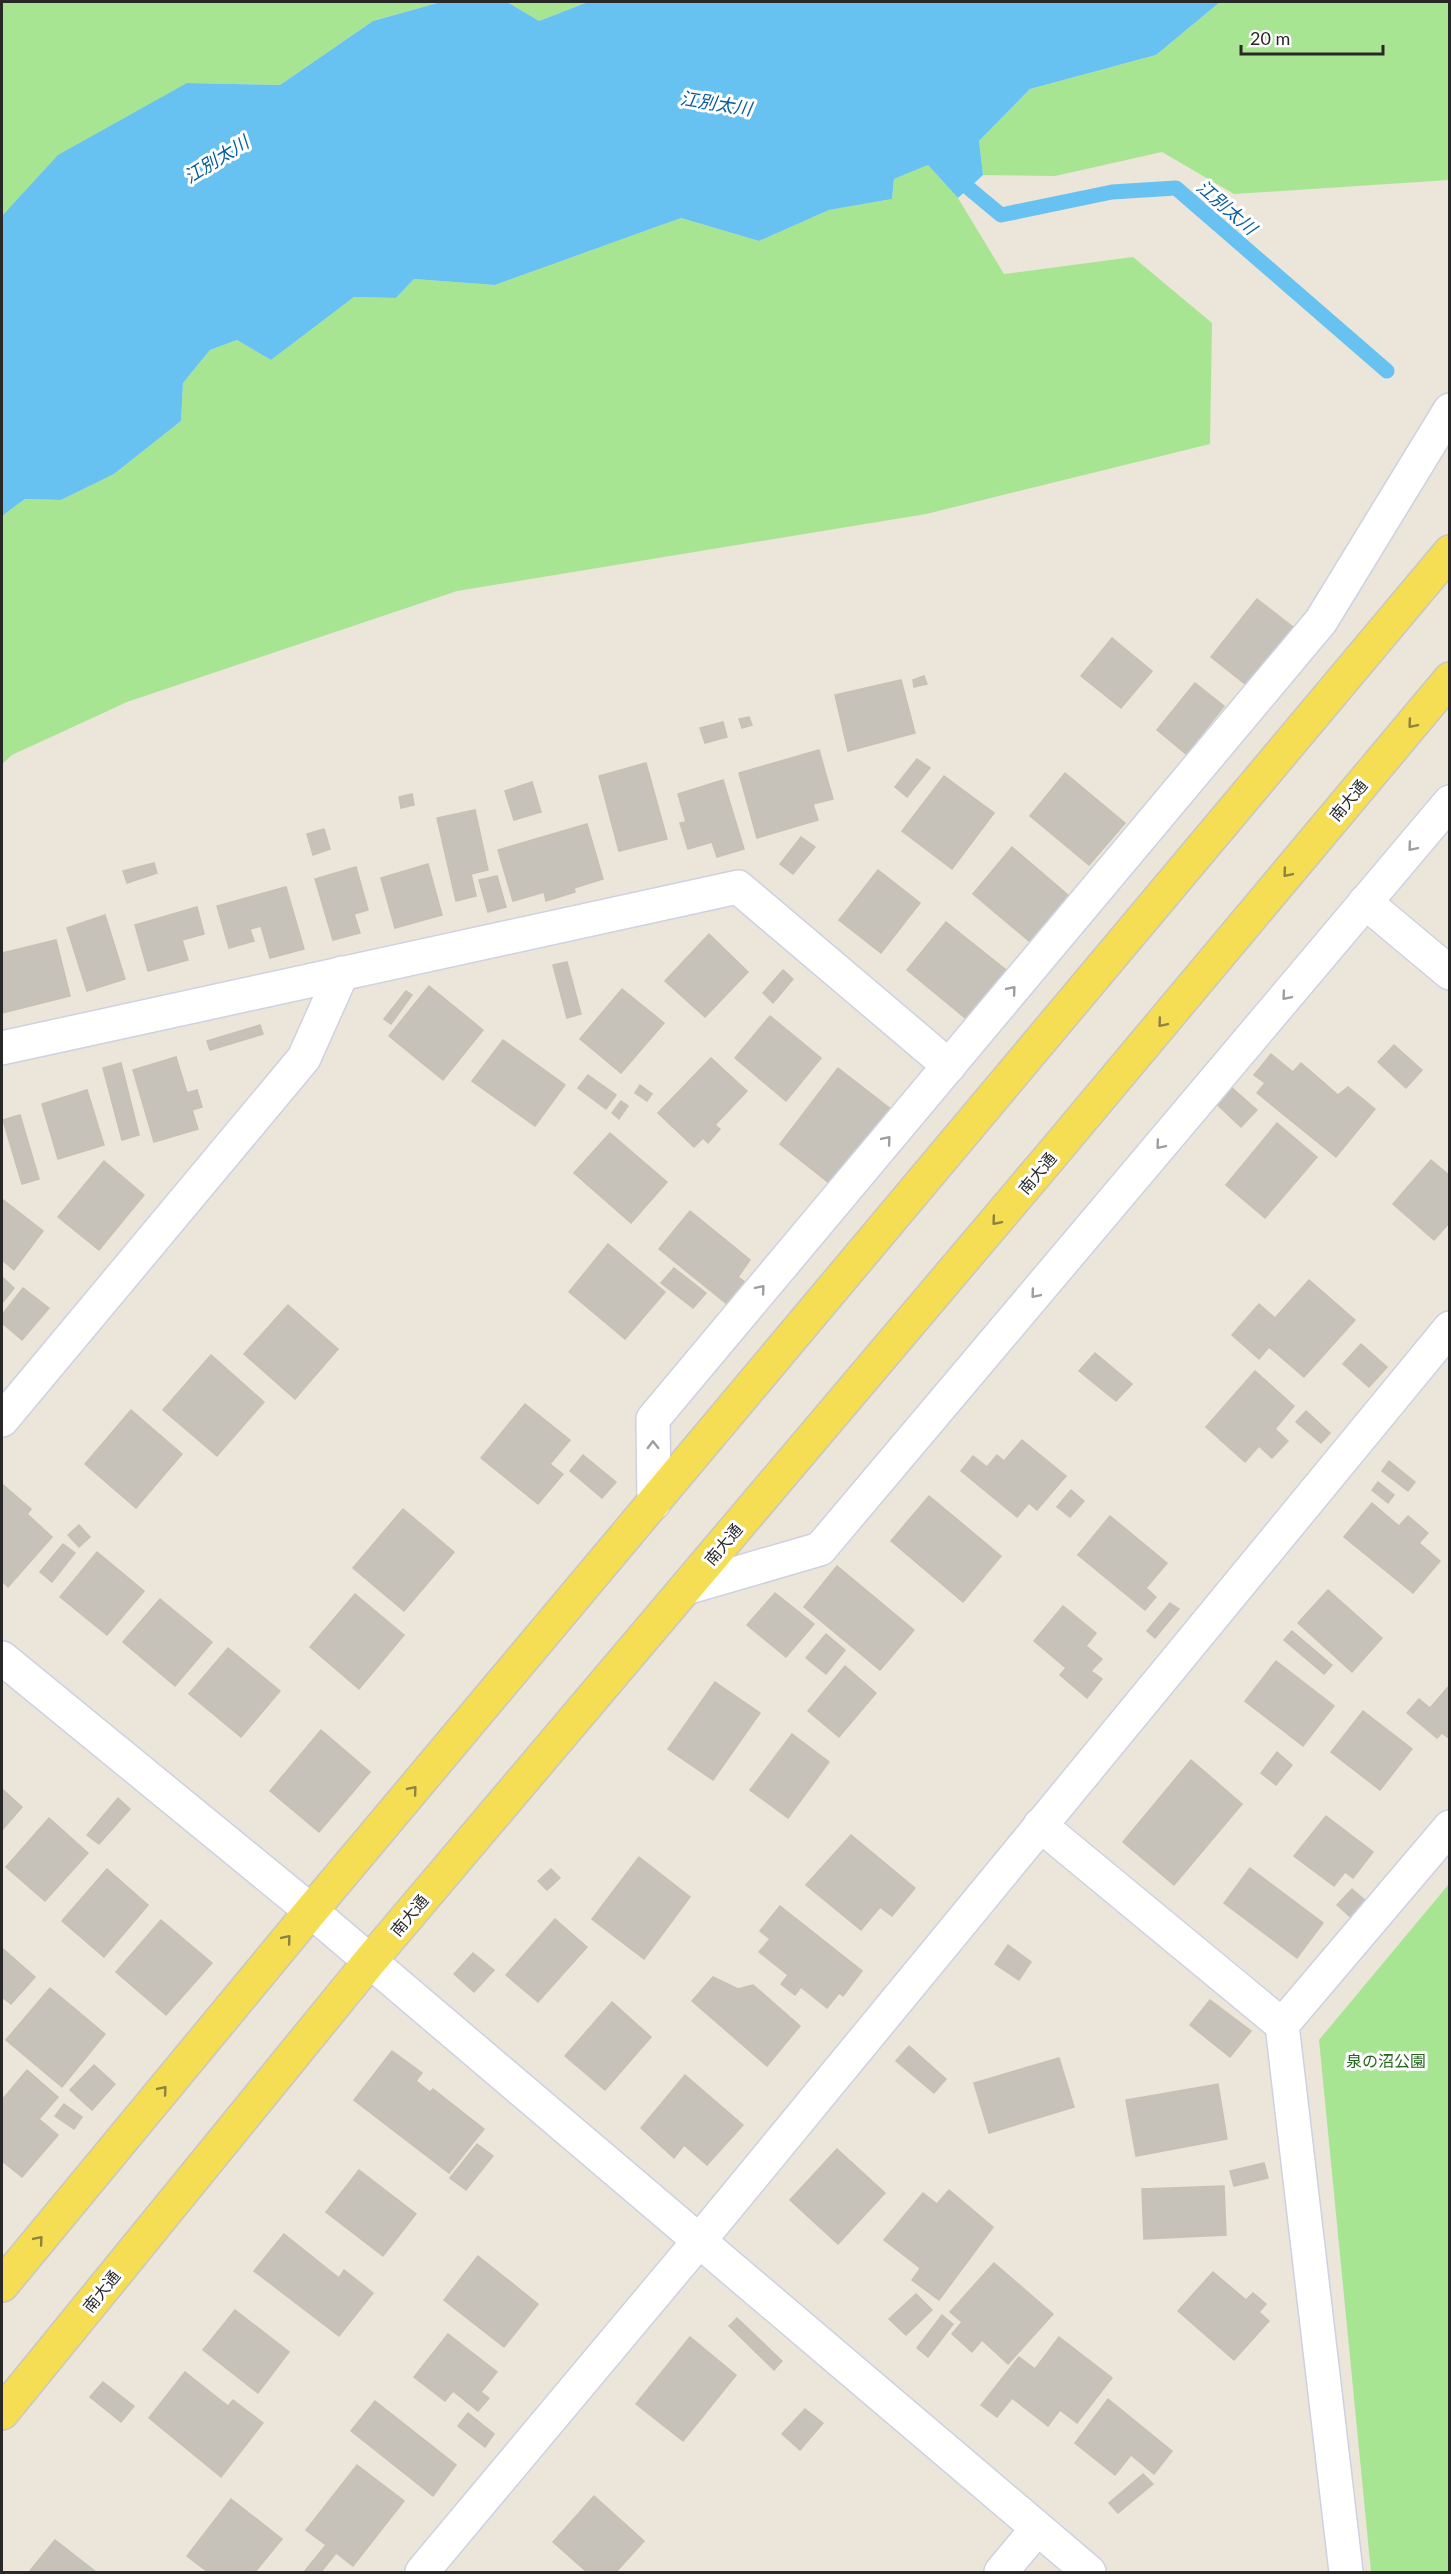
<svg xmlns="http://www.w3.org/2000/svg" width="1451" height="2574" viewBox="0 0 1451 2574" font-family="Lato,'Noto Sans JP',sans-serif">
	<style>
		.green { fill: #a8e593 }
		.water { fill: #67c2f2 }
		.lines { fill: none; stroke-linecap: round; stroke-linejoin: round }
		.stream { stroke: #67c2f2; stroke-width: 15 }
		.building { fill: #c7c2b9; stroke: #c7c1b3; stroke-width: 1.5 }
		.minor-casing { stroke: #ced1e2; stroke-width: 36 }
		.major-casing { stroke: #c7c7c7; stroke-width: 36 }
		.minor { stroke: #fff; stroke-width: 33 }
		.major { stroke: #f5dd54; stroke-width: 33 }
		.oneway { stroke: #8e823e }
		.oneway2 { stroke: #9e9e9e }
		.labels { text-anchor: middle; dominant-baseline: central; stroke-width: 6; stroke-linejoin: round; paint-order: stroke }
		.street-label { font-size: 16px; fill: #282828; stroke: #fff }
		.park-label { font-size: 16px; fill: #216717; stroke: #fff }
		.water-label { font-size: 18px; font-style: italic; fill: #085d9c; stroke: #fff }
	</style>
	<rect width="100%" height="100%" fill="#ece5d9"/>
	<g class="green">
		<polygon points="2,2 441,2 373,21 280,85 187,83 2,216"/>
		<polygon points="507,2 588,2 539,21"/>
		<polygon points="1220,2 1449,2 1449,180 1234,194 1162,152 1055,176 983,175 979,141 1030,89 1156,55"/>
		<polygon points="928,165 958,198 1004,274 1133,257 1212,323 1210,444 926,514 457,591 127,702 12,755 2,764 2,516 25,499 61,500 114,474 181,421 183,383 210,350 237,340 271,360 354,297 396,298 414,279 495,285 681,218 759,241 829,210 892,199 894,179"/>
		<polygon points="1449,1884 1449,2572 1371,2572 1319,2040"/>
	</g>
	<polygon class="water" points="441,2 507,2 539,21 588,2 1220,2 1156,55 1030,89 979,141 983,175 958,198 928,165 894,179 892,199 829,210 759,241 681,218 495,285 414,279 396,298 354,297 271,360 237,340 210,350 183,383 181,421 114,474 61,500 25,499 2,516 2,216 58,155 187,83 280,85 373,21"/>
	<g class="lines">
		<polyline class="stream" points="953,175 1001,215 1112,192 1176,188 1387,371"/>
	</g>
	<g class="building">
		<polygon points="1257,599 1297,630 1250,688 1211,657"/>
		<polygon points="1112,638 1152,671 1121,708 1081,676"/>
		<polygon points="924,676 927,684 914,687 913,680"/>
		<polygon points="901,680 915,733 848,751 835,695"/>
		<polygon points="1195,683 1224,706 1186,754 1157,730"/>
		<polygon points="749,717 752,725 742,728 739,719"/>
		<polygon points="723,722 727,737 705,743 700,728"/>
		<polygon points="819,750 833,799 813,804 818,820 757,838 739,773"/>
		<polygon points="917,759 930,768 907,797 895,787"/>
		<polygon points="646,763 667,839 619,851 599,776"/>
		<polygon points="1065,773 1125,823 1089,865 1030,816"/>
		<polygon points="944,776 994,813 952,869 902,831"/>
		<polygon points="723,780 744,849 717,857 712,842 688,849 680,823 686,822 678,794"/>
		<polygon points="532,782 541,812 514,820 505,791"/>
		<polygon points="412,794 414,805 401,808 399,797"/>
		<polygon points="475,810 488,870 471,874 476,896 456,901 437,818"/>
		<polygon points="587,824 603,879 574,888 575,892 546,901 544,892 513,901 498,850"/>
		<polygon points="324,829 330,849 313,855 307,834"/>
		<polygon points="801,837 815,847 793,874 780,864"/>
		<polygon points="1012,847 1068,895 1029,941 973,894"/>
		<polygon points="154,863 157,873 127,883 123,871"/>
		<polygon points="428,864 442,915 395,928 381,878"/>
		<polygon points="356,867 368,910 354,914 360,933 333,940 315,879"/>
		<polygon points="878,870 920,903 881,953 839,920"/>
		<polygon points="497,876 506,907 488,912 479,880"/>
		<polygon points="286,887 304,949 270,958 261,926 250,929 254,941 229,948 217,906"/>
		<polygon points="197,907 204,934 182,940 188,960 148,971 135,925"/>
		<polygon points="105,915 125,979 87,991 67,928"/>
		<polygon points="946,922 1015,977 975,1026 907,970"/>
		<polygon points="709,934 748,972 705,1017 665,981"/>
		<polygon points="56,940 70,996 2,1013 2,953"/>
		<polygon points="567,962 581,1014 567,1018 553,965"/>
		<polygon points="783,970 793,979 773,1003 763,993"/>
		<polygon points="429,986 483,1030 443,1080 389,1036"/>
		<polygon points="622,989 664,1023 621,1073 580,1039"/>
		<polygon points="406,991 412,995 391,1024 384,1019"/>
		<polygon points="770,1016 821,1058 786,1101 735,1058"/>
		<polygon points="260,1025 263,1034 210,1050 207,1041"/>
		<polygon points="503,1040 565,1085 535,1126 472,1081"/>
		<polygon points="1394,1045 1422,1070 1406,1088 1378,1062"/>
		<polygon points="1271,1054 1293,1072 1301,1063 1338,1095 1348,1087 1375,1109 1336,1157 1257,1093 1265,1083 1254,1075"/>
		<polygon points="176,1057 187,1093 197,1090 202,1107 192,1110 198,1129 154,1142 133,1070"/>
		<polygon points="711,1058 747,1091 715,1125 720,1129 708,1143 703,1138 694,1147 658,1113"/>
		<polygon points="121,1063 139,1135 122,1140 103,1068"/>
		<polygon points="838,1068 897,1114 838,1190 780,1144"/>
		<polygon points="588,1075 616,1095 606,1109 578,1088"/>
		<polygon points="1223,1080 1257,1110 1241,1127 1208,1096"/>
		<polygon points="640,1085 652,1094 647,1101 635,1093"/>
		<polygon points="87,1090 104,1145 58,1159 42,1104"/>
		<polygon points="621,1101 628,1106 619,1119 612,1113"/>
		<polygon points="20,1115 39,1179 22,1184 3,1120"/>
		<polygon points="1277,1123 1317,1157 1265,1218 1226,1185"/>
		<polygon points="610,1133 667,1182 631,1223 574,1173"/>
		<polygon points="1431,1160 1450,1176 1450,1222 1434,1240 1393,1204"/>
		<polygon points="104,1161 144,1195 99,1250 58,1217"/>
		<polygon points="2,1199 43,1231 14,1270 2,1260"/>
		<polygon points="690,1211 750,1260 738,1277 756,1290 738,1313 659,1249"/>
		<polygon points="608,1244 665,1292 625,1339 569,1292"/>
		<polygon points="674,1268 706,1293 693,1308 661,1283"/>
		<polygon points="2,1277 14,1288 2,1303"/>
		<polygon points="1309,1280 1355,1320 1304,1377 1269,1347 1259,1359 1232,1335 1259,1304 1275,1318"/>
		<polygon points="23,1288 49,1308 22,1340 2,1323 2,1315"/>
		<polygon points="288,1305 338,1349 295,1399 244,1354"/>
		<polygon points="1361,1344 1387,1367 1369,1387 1343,1364"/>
		<polygon points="1095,1353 1132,1384 1116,1401 1079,1371"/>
		<polygon points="211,1355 264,1402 217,1456 163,1410"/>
		<polygon points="1255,1371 1294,1406 1275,1429 1288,1441 1272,1458 1259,1446 1245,1462 1206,1427"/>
		<polygon points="525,1404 570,1440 550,1464 563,1474 538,1504 481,1458"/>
		<polygon points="131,1410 182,1454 136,1508 85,1464"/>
		<polygon points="1306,1411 1330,1433 1321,1443 1296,1422"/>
		<polygon points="1022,1440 1066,1476 1037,1510 1029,1503 1017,1517 961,1471 973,1456 987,1467 997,1455 1004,1461"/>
		<polygon points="583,1455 616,1482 602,1498 570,1471"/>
		<polygon points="1389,1461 1415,1482 1408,1491 1382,1471"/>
		<polygon points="1378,1482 1394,1495 1388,1503 1372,1490"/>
		<polygon points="2,1484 31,1509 27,1514 52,1537 8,1587 2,1581"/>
		<polygon points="1071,1490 1084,1501 1070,1517 1057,1507"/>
		<polygon points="929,1496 1001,1556 963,1602 891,1541"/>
		<polygon points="1372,1503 1399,1526 1408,1516 1428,1533 1419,1543 1440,1561 1413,1593 1344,1537"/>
		<polygon points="403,1509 454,1552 404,1611 353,1568"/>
		<polygon points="1110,1516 1167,1563 1146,1588 1156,1597 1145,1610 1078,1555"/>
		<polygon points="79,1525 90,1537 79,1547 68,1535"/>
		<polygon points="63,1544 75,1553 52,1582 40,1572"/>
		<polygon points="97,1552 144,1591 107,1635 60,1597"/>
		<polygon points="837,1566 914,1630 880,1670 804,1607"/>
		<polygon points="1328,1590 1382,1638 1352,1672 1298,1623"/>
		<polygon points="775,1593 814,1624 786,1657 747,1625"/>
		<polygon points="355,1594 404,1635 359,1689 310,1647"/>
		<polygon points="160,1599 212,1642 175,1686 123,1642"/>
		<polygon points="1170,1603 1179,1609 1155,1638 1147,1631"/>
		<polygon points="1063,1606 1096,1633 1086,1646 1102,1659 1091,1671 1102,1679 1087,1698 1060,1675 1066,1668 1034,1641"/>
		<polygon points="1292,1631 1332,1665 1324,1674 1284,1640"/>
		<polygon points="826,1634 845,1650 826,1674 806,1658"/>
		<polygon points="228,1648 280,1691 241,1737 189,1694"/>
		<polygon points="1276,1661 1334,1706 1303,1746 1245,1701"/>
		<polygon points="845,1666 876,1693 839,1737 808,1711"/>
		<polygon points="715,1682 760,1713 713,1780 668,1749"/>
		<polygon points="1449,1686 1450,1686 1450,1739 1442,1733 1437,1738 1407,1713 1419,1699 1430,1708"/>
		<polygon points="1363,1711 1412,1749 1380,1790 1331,1752"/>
		<polygon points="321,1730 370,1772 319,1832 270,1791"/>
		<polygon points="792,1734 829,1762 788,1818 750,1790"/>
		<polygon points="1277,1752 1292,1765 1276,1785 1261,1773"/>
		<polygon points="1191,1760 1242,1804 1174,1885 1123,1842"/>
		<polygon points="2,1789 22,1807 2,1830"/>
		<polygon points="118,1798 130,1809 99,1844 87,1835"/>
		<polygon points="1326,1816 1373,1852 1353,1878 1345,1872 1334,1886 1294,1856"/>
		<polygon points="49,1818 88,1853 45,1901 6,1867"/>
		<polygon points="851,1835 915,1888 892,1916 880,1907 861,1930 806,1885"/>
		<polygon points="639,1857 690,1897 644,1959 592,1919"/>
		<polygon points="1250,1868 1323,1923 1297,1958 1224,1903"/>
		<polygon points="107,1869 148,1905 104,1957 62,1921"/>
		<polygon points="551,1869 560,1878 547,1890 538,1881"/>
		<polygon points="1352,1889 1368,1903 1354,1920 1337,1905"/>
		<polygon points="780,1906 862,1971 843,1996 839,1993 827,2008 801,1987 795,1995 781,1984 788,1975 759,1952 770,1939 760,1931"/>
		<polygon points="555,1919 587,1947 538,2002 506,1975"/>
		<polygon points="161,1920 212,1963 166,2015 116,1972"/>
		<polygon points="1008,1945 1031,1962 1019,1980 995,1964"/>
		<polygon points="2,1948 35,1977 11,2004 2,1997"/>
		<polygon points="473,1953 494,1970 474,1992 454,1974"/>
		<polygon points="713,1977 738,1989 753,1985 800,2026 767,2066 692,2001"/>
		<polygon points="50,1988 105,2034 62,2087 6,2040"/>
		<polygon points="1210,2000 1251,2031 1230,2057 1190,2025"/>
		<polygon points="612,2002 651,2037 605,2090 565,2056"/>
		<polygon points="909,2046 946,2079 934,2093 896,2061"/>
		<polygon points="392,2051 422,2073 416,2081 430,2092 433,2089 484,2129 449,2173 354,2100"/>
		<polygon points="1059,2058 1074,2107 989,2133 974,2083"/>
		<polygon points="94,2065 115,2084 92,2110 70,2090"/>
		<polygon points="27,2070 58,2097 39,2119 58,2135 22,2177 2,2161 2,2100"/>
		<polygon points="685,2075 743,2125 707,2165 684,2145 674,2158 641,2128"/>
		<polygon points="1218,2084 1227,2139 1136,2156 1126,2100"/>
		<polygon points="64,2104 82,2117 74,2129 55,2116"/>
		<polygon points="477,2144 493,2156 466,2190 450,2178"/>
		<polygon points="837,2149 885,2193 838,2244 790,2200"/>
		<polygon points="1264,2163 1268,2178 1234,2186 1230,2171"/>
		<polygon points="359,2170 416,2214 383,2256 326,2212"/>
		<polygon points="1224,2186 1226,2235 1144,2239 1142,2189"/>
		<polygon points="949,2190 993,2227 939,2300 912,2280 920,2269 919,2267 884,2240 923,2193 937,2204"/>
		<polygon points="284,2234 339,2278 344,2270 373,2293 339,2336 254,2271"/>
		<polygon points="478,2256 538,2304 504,2347 444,2300"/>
		<polygon points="994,2263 1053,2314 1008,2364 982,2340 972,2352 952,2334 962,2322 950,2312"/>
		<polygon points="1213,2272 1246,2300 1253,2293 1266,2304 1259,2312 1269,2321 1234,2360 1178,2311"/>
		<polygon points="916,2294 932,2310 906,2335 889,2319"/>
		<polygon points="235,2310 289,2352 258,2393 203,2350"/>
		<polygon points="942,2315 953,2324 928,2357 917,2348"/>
		<polygon points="737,2318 782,2361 774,2370 729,2326"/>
		<polygon points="448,2334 497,2372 481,2392 489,2398 478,2411 453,2391 445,2401 414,2377"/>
		<polygon points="690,2337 736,2375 683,2441 636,2404"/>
		<polygon points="1059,2337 1112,2378 1077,2423 1060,2410 1048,2426 1012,2398 997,2417 981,2405 1019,2357 1035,2369"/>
		<polygon points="185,2372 228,2406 233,2400 263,2423 221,2477 149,2418"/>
		<polygon points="103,2382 134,2406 121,2422 90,2397"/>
		<polygon points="1108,2399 1172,2451 1154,2474 1131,2455 1115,2475 1075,2443"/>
		<polygon points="375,2401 456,2465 433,2496 351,2431"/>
		<polygon points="805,2409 823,2423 800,2450 782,2434"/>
		<polygon points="468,2413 494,2434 485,2447 458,2426"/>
		<polygon points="357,2465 404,2501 353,2566 336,2553 321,2572 304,2572 326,2545 306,2530"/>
		<polygon points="1143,2474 1153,2484 1118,2513 1109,2503"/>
		<polygon points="594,2496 644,2541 616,2572 587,2572 553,2542"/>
		<polygon points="231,2499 282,2539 255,2572 208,2572 187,2556"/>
		<polygon points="55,2540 82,2561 96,2572 29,2572"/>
	</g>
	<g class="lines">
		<defs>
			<g id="minor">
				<polyline points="1365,902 1450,973"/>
				<polyline points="2,1048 738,887 949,1066"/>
				<polyline points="2,1420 304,1058 342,973"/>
				<polyline points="654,1503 653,1419 1321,621 1450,410"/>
				<polyline points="686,1588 820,1549 1450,802"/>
				<polyline points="2,1658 311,1911 1089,2572"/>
				<polyline points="1040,1825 1282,2025"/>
				<polyline points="422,2572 699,2241 1450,1328"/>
				<polyline points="1001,2572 1037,2529"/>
				<polyline points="1346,2572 1282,2025 1450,1827"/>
			</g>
			<g id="major">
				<polyline points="2,2285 311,1911 1450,552"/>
				<polyline points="2,2413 370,1961 1050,1157 1450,679"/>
			</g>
		</defs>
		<use href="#minor" class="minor-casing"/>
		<use href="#major" class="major-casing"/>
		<use href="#minor" class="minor"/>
		<use href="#major" class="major"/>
	</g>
	<defs><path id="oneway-chevron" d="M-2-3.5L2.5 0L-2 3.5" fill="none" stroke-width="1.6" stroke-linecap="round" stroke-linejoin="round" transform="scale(1.5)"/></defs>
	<g class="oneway">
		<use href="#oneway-chevron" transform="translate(1412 724) rotate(130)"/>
		<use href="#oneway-chevron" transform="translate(1287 873) rotate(130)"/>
		<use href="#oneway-chevron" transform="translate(1162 1023) rotate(130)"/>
		<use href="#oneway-chevron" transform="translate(996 1221) rotate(130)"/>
		<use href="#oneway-chevron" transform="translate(413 1790) rotate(-50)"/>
		<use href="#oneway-chevron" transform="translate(287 1939) rotate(-50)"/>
		<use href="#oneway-chevron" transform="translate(163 2090) rotate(-50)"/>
		<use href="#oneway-chevron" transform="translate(39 2240) rotate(-50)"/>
	</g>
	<g class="oneway2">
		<use href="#oneway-chevron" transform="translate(1412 847) rotate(130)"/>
		<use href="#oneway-chevron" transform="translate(1012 990) rotate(-50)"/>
		<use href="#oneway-chevron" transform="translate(1286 996) rotate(130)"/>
		<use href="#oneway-chevron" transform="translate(887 1140) rotate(-50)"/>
		<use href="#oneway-chevron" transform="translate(1160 1145) rotate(130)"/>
		<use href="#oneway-chevron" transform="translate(761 1289) rotate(-50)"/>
		<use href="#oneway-chevron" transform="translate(1035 1294) rotate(130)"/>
		<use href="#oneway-chevron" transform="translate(653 1445) rotate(-91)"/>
	</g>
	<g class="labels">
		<g class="street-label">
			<text transform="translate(1348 800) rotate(-50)">南大通</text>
			<text transform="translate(1037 1173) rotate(-50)">南大通</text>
			<text transform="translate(723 1544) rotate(-50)">南大通</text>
			<text transform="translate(409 1915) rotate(-50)">南大通</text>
			<text transform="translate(101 2291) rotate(-51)">南大通</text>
		</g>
		<g class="park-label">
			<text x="1386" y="2060">泉の沼公園</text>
		</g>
		<g class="water-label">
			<text transform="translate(716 103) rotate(9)">江別太川</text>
			<text transform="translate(216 159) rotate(-32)">江別太川</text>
			<text transform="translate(1227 207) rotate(41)">江別太川</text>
		</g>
	</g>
	<rect width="1451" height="2574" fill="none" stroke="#282828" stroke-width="6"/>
	<path d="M1241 45v9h142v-9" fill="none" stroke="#282828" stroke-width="3"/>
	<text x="1250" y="45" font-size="18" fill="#282828" stroke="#ffffff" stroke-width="4.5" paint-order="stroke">20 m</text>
</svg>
